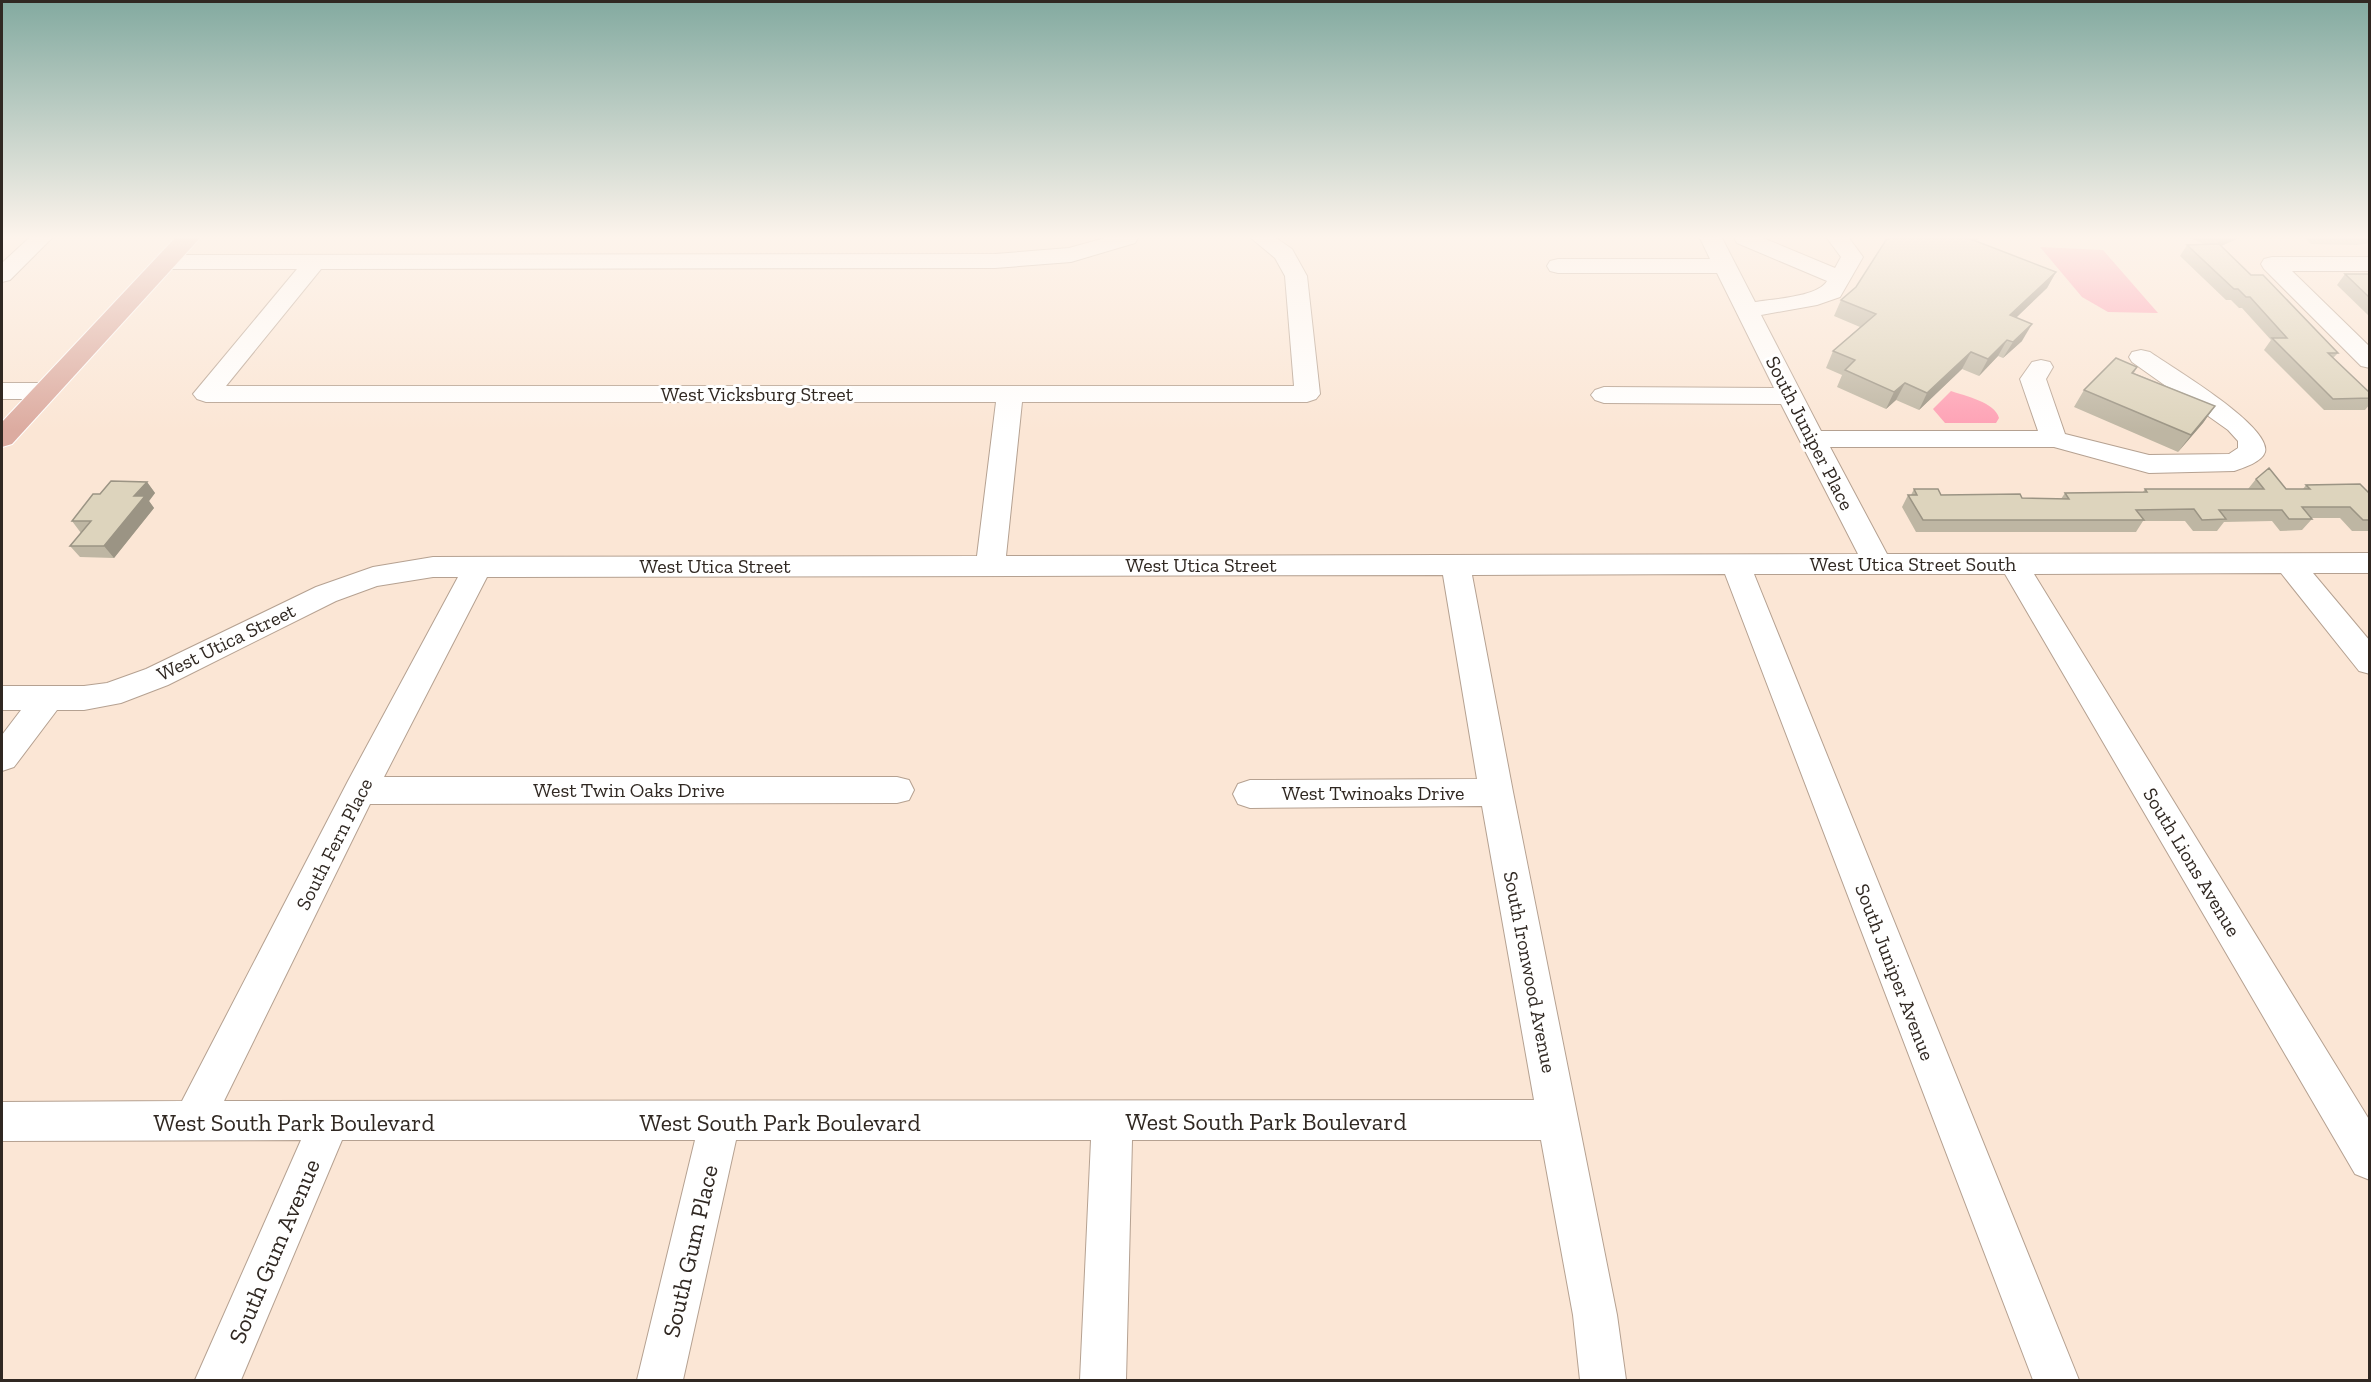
<svg xmlns="http://www.w3.org/2000/svg" width="2371" height="1382" viewBox="0 0 2371 1382" font-family="'Zilla Slab',serif">
	<style>
		.green { fill: #fea0b4 }
		.lines { fill: none; stroke-linecap: round; stroke-linejoin: round }
		.minor-casing { stroke: #b5a191; stroke-width: 2 }
		.major-casing { stroke: #fff; stroke-width: 2 }
		.minor { fill: #fff; fill-rule: evenodd }
		.major { fill: #dcaba0; fill-rule: evenodd }
		.wall { fill: #beb6a3 }
		.shaded-wall { fill: #9b9484 }
		.building { fill: #ddd4bd; stroke: #9b9484; stroke-width: 1.5 }
		.labels { text-anchor: middle; dominant-baseline: central; stroke-width: 6; stroke-linejoin: round; paint-order: stroke }
		.street-label { font-size: 20px; fill: #302822; stroke: #fff }
		.near-street-label { font-size: 24px; fill: #302822; stroke: #fff }
	</style>
	<rect width="100%" height="100%" fill="#fbe6d5"/>
	<g class="green">
		<polygon points="2040,247 2103,250 2158,313 2108,312 2082,297"/>
		<path d="M 1951,391 C 1965,396 1995,402 1999,418 L 1996,423 L 1945,423 L 1933,409 Z"/>
	</g>
	<g class="lines">
		<defs>
			<g id="minor">
				<polygon points="29,238 52,238 10,280 2,282 2,263"/>
				<path d="M 1105,238 L 1138,238 L 1135,243 L 1071,262 L 995,268 L 321,269 L 226,386 L 1294,386 L 1285,276 L 1275,258 L 1251,238 L 1276,238 L 1292,249 L 1307,276 L 1320,394 L 1316,399 L 1307,402 L 1022,402 L 1006,556 L 1858,554 L 1781,404 L 1604,403 L 1595,400 L 1591,395 L 1595,390 L 1604,387 L 1774,388 L 1717,273 L 1558,273 L 1550,271 L 1547,266 L 1550,261 L 1558,259 L 1710,259 L 1700,238 L 1722,238 L 1755,302 C 1773,299 1818,297 1827,281 L 1737,243 L 1734,238 L 1763,238 L 1835,268 L 1841,257 L 1827,238 L 1849,238 L 1863,257 L 1840,297 L 1817,305 L 1761,315 L 1821,431 L 2038,431 L 2020,379 L 2032,362 L 2041,360 L 2050,362 L 2053,367 L 2046,379 L 2065,434 L 2149,455 L 2229,454 L 2238,448 L 2238,441 L 2228,430 L 2132,362 L 2129,357 L 2132,352 L 2141,350 L 2150,352 C 2171,367 2272,426 2265,452 C 2262,462 2243,468 2234,471 L 2149,473 L 2054,447 L 1830,447 L 1887,554 L 2370,553 L 2370,573 L 2313,573 L 2370,641 L 2370,674 L 2359,671 L 2281,573 L 2034,574 L 2370,1121 L 2370,1180 L 2355,1174 L 2005,574 L 1754,574 L 2079,1380 L 2033,1380 L 1725,574 L 1472,575 L 1513,792 L 1617,1315 L 1626,1380 L 1580,1380 L 1573,1315 L 1541,1140 L 1132,1140 L 1126,1380 L 1080,1380 L 1091,1140 L 736,1140 L 683,1380 L 637,1380 L 695,1140 L 342,1140 L 241,1380 L 195,1380 L 301,1140 L 2,1141 L 2,1102 L 182,1101 L 348,781 L 458,577 L 433,577 L 377,586 L 336,601 L 168,685 L 121,703 L 84,710 L 57,710 L 14,767 L 2,771 L 2,735 L 21,710 L 2,710 L 2,686 L 84,686 L 107,683 L 146,669 L 316,587 L 373,567 L 433,557 L 977,556 L 996,402 L 206,402 L 197,399 L 193,394 L 297,269 L 165,269 L 157,267 L 154,262 L 157,257 L 165,255 L 995,254 L 1069,248 ZM 1443,575 L 1477,779 L 1250,780 L 1238,784 L 1233,794 L 1238,804 L 1250,808 L 1482,806 L 1534,1100 L 224,1101 L 370,804 L 897,803 L 909,800 L 914,790 L 909,780 L 897,777 L 384,777 L 487,577 Z"/>
				<polygon points="2272,257 2370,257 2370,271 2292,271 2370,347 2370,368 2361,366 2264,269 2261,264 2264,259"/>
				<polygon points="2,383 46,383 55,386 59,391 55,396 46,399 2,399"/>
			</g>
			<polygon id="major" points="175,238 200,238 12,444 2,447 2,422"/>
		</defs>
		<use href="#minor" class="minor-casing"/>
		<use href="#major" class="major-casing"/>
		<use href="#minor" class="minor"/>
		<use href="#major" class="major"/>
	</g>
	<g class="wall">
		<polygon points="1886,238 1979,238 1975,241 2056,272 2047,288 2016,318 2022,341 2003,358 1998,356 1979,376 1962,369 1919,410 1896,400 1886,409 1837,387 1842,375 1826,368 1833,351 1860,327 1834,316 1841,300 1856,287 1888,238"/>
		<polygon points="2190,238 2239,238 2221,246 2251,275 2338,353 2333,358 2370,393 2370,404 2365,410 2324,410 2264,350 2271,340 2242,308 2239,308 2231,300 2226,300 2180,256 2187,245 2204,244"/>
		<polygon points="2305,238 2370,238 2370,243 2357,245 2311,244"/>
		<polygon points="2345,274 2370,274 2370,317 2337,285"/>
		<polygon points="2137,367 2134,373 2215,406 2203,423 2178,452 2074,407 2084,390"/>
		<polygon points="2256,479 2286,489 2303,489 2306,485 2370,494 2370,531 2352,531 2340,518 2311,518 2312,519 2302,530 2280,531 2272,521 2224,522 2217,531 2193,531 2185,521 2143,521 2136,532 1916,532 1902,507 1908,495 1911,495 1914,489 1941,495 2022,498 2061,499 2065,493 2143,492 2145,489 2248,489"/>
		<polygon points="147,482 155,493 149,501 154,508 114,558 80,557 70,546 81,533 72,521"/>
	</g>
	<g class="shaded-wall">
		<polygon points="1967,238 1979,238 1959,254"/>
		<polygon points="2221,238 2239,238 2214,249"/>
		<polygon points="2056,272 2047,288 2001,332 2010,315"/>
		<polygon points="2032,324 2022,341 2003,358 2013,342"/>
		<polygon points="2007,340 1998,356 1979,376 1988,359"/>
		<polygon points="1971,352 1962,369 1919,410 1927,393"/>
		<polygon points="1905,383 1896,400 1886,409 1894,392"/>
		<polygon points="2215,406 2203,423 2178,452 2191,435"/>
		<polygon points="147,482 155,493 149,501 154,508 114,558 104,546 134,496"/>
	</g>
	<g class="building">
		<polygon points="1890,238 1968,238 2056,272 2010,315 2032,324 2013,342 2007,340 1988,359 1971,352 1927,393 1905,383 1894,392 1845,370 1855,360 1833,351 1876,314 1841,300 1856,287 1886,240"/>
		<polygon points="2219,244 2251,275 2263,275 2338,353 2328,353 2370,393 2370,398 2333,399 2272,338 2287,338 2250,297 2246,297 2238,289 2234,289 2187,245"/>
		<polygon points="2345,274 2370,274 2370,298"/>
		<polygon points="2116,358 2137,367 2132,373 2215,406 2191,435 2084,390"/>
		<polygon points="2269,468 2286,489 2310,489 2306,485 2360,484 2370,494 2370,520 2363,520 2350,507 2302,507 2312,519 2289,519 2282,510 2219,510 2226,519 2202,520 2194,509 2136,510 2144,520 1923,520 1908,495 1917,495 1914,489 1938,489 1941,495 2020,494 2022,498 2069,499 2065,493 2147,492 2145,489 2264,489 2256,479"/>
		<polygon points="111,481 147,482 134,496 145,496 104,546 70,546 91,521 72,521 93,494 100,494"/>
	</g>
	<linearGradient id="sky" x2="0" y2="1"><stop stop-color="#83aaa0"/><stop offset="0.55" stop-color="#fdf4ec"/><stop offset="1" stop-color="#fdf4ec" stop-opacity="0"/></linearGradient>
	<rect width="2371" height="431" fill="url(#sky)"/>
	<g class="labels">
		<g class="street-label">
			<text x="757" y="394">West Vicksburg Street</text>
			<text transform="translate(1810 433) rotate(63)">South Juniper Place</text>
			<text x="1913" y="564">West Utica Street South</text>
			<text x="1201" y="565">West Utica Street</text>
			<text x="715" y="566">West Utica Street</text>
			<text transform="translate(226 642) rotate(-26)">West Utica Street</text>
			<text x="629" y="790">West Twin Oaks Drive</text>
			<text x="1373" y="793">West Twinoaks Drive</text>
			<text transform="translate(334 844) rotate(-63)">South Fern Place</text>
			<text transform="translate(2192 862) rotate(59)">South Lions Avenue</text>
			<text transform="translate(1530 972) rotate(79)">South Ironwood Avenue</text>
			<text transform="translate(1895 972) rotate(69)">South Juniper Avenue</text>
		</g>
		<g class="near-street-label">
			<text x="1266" y="1121">West South Park Boulevard</text>
			<text x="294" y="1122">West South Park Boulevard</text>
			<text x="780" y="1122">West South Park Boulevard</text>
			<text transform="translate(274 1251) rotate(-67)">South Gum Avenue</text>
			<text transform="translate(690 1251) rotate(-77)">South Gum Place</text>
		</g>
	</g>
	<rect width="2371" height="1382" fill="none" stroke="#302822" stroke-width="6"/>
</svg>
